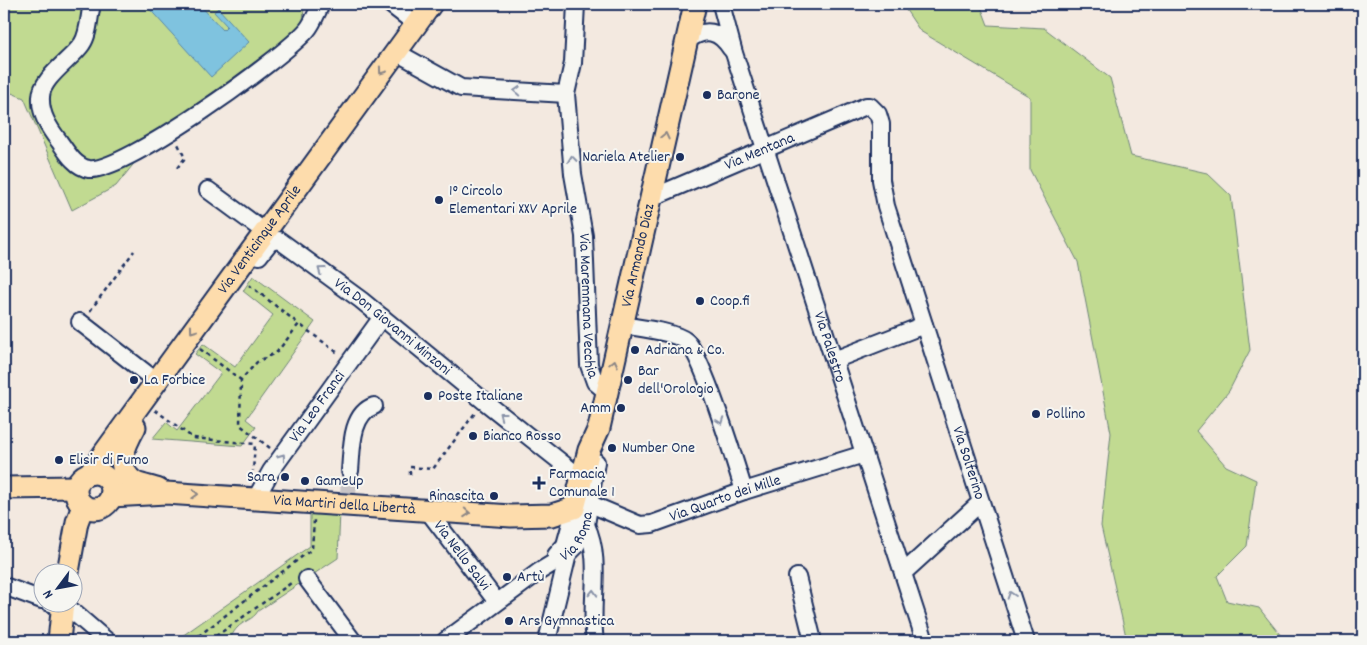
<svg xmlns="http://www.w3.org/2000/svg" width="1367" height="645" viewBox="0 0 1367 645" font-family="Dekko,sans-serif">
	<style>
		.green { fill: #c1da91; stroke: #6e8478 }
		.water { fill: #7fc3df; stroke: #5788ab }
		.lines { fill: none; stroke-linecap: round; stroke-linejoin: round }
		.minor-tunnel { stroke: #c8c4c6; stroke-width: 16; stroke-dasharray: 16 8; stroke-linecap: butt }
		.minor-casing { stroke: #1b2f5e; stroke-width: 20 }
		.major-casing { stroke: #1b2f5e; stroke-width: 25 }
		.path { stroke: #1b2f5e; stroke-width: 2.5; stroke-dasharray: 4 4; stroke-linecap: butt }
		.minor { stroke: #f6f6f2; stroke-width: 16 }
		.major { stroke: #fddcac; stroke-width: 21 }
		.oneway { stroke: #8c8685 }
		.oneway2 { stroke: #8892a8 }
		.poi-dot { fill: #1b2f5e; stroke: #f6f6f2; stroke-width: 2 }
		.labels { text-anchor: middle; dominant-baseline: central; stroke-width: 4; stroke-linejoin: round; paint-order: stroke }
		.poi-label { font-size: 16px; fill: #1b2f5e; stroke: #f6f6f2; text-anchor: start }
		.street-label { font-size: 16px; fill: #1b2f5e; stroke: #f6f6f2 }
	</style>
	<rect width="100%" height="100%" fill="#f3e9e0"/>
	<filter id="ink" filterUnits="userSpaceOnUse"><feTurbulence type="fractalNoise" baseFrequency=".02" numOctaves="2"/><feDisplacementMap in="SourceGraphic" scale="10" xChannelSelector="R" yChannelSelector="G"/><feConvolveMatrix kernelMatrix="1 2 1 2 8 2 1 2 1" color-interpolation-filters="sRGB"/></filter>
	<g filter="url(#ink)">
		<g class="green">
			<polygon points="4,4 304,4 303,25 140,156 116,186 72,210 24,98 4,90"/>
			<polygon points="902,4 980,4 988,25 1044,28 1110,78 1131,156 1207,173 1231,196 1250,350 1229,391 1196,431 1226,466 1256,480 1247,546 1217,576 1227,601 1259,608 1285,641 1127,641 1101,526 1111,433 1078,262 1030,170 1030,97 920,31"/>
			<polygon points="253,276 315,322 246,419 256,427 242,446 152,439 166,422 177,431 221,373 195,354 203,344 235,367 273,315 243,291"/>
			<path d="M 310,512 L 340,512 L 338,558 L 258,611 C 253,620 243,621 237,628 C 232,633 233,637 226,641 L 175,641 L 310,546 Z"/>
		</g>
		<polygon class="water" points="145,4 199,4 223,30 227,26 214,12 218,8 249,42 211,77"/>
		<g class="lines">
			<polyline class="minor-tunnel" points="348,494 350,471"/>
			<defs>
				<g id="minor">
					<path d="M 92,4 C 89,16 89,34 82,44 C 72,59 41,78 41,97 C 40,114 49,128 59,141 C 66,151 75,167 89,169 C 123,173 282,59 307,30 C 313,23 317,12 321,4"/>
					<polyline points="390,4 416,24"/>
					<path id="s1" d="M 576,4 L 573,63 L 566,94 L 573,174 L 584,236 L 589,365 L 595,382 L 607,392"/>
					<path id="s2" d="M 721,4 L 734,53 L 925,641"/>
					<path d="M 687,41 C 705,27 719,30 731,49"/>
					<polyline points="396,52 461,88 566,94"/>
					<polyline points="208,190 265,232"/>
					<path id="s3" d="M 651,198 L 866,106 L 870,106 L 878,114 L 881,124 L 881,180 L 886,206 L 981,502 L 903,573"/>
					<path id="s4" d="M 259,256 L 270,242 L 279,240 L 361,300 L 484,401 L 581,478"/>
					<polyline points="80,322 156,381"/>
					<path d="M 622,325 C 639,328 673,331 686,341 C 702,353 736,465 744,491"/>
					<polyline points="834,360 924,325"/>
					<path d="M 350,471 C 352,451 350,414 374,406"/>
					<path id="s5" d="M 256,498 L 271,471 L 382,317"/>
					<polyline points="981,502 1026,641"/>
					<path id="s6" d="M 588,503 L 640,525 L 652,524 L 744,491 L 864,454"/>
					<path id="s7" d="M 428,511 L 497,602"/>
					<path d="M 586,525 C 603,560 589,604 595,641"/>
					<polyline points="556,555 565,545 576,505"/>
					<polyline points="797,577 813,641"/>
					<polyline points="307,579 353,641"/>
					<polyline points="4,586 42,600"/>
					<polyline points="48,602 71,610 107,641"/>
					<path id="s8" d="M 445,641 L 540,571 L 568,554 L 576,546 L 586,525 L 596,462"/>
					<polyline points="547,641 568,554"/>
				</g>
				<g id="major">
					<path d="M 135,427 C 125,445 112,469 136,483 C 143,486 151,487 159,490"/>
					<circle cx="94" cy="491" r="18"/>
					<path id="s9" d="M 89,474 L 431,4"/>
					<polyline points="4,488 76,487"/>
					<path id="s10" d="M 111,496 L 166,493 L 511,516 L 552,515 L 574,508 L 589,450 L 599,428 L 695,4"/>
					<polyline points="68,572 77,522 83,506"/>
					<polyline points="59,641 63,602"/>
				</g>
			</defs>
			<use href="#minor" class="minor-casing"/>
			<use href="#major" class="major-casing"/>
			<g class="path">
				<polyline points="177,168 185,158 178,144"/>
				<polyline points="249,285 299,324"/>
				<polyline points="90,311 134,251"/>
				<polyline points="200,349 241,380"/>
				<polyline points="155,410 193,438 255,444 253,471"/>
				<polyline points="270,448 240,425 241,380 257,362 277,352 299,324 338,353"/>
				<polyline points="410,475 410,467 433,469 475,413"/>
				<polyline points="192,641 312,549 314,520"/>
				<polyline points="209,641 294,581"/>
			</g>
			<use href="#minor" class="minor"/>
			<use href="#major" class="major"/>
		</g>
		<defs><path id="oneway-chevron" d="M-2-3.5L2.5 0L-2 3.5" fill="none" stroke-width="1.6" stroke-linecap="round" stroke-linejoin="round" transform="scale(1.25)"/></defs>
		<g class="oneway">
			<use href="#oneway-chevron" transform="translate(382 71) rotate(126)"/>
			<use href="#oneway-chevron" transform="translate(665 136) rotate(-77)"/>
			<use href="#oneway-chevron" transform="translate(193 330) rotate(126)"/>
			<use href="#oneway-chevron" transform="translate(614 363) rotate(-77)"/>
			<use href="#oneway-chevron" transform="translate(195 494) rotate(3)"/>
			<use href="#oneway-chevron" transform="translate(467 513) rotate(4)"/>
		</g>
		<g class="oneway2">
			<use href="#oneway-chevron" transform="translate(517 91) rotate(-177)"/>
			<use href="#oneway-chevron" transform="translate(572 159) rotate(-96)"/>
			<use href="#oneway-chevron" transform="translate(321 270) rotate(-144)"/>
			<use href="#oneway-chevron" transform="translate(502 415) rotate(-142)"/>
			<use href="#oneway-chevron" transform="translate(721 421) rotate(70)"/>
			<use href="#oneway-chevron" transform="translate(282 457) rotate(-54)"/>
			<use href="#oneway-chevron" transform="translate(593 593) rotate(-88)"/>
			<use href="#oneway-chevron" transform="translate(1011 595) rotate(-108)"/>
		</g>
	</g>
	<g class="poi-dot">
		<circle cx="707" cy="95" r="5"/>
		<circle cx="680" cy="157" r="5"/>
		<circle cx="439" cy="200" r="5"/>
		<circle cx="700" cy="301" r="5"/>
		<circle cx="635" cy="350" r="5"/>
		<circle cx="134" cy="380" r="5"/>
		<circle cx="628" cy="380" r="5"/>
		<circle cx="428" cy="396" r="5"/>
		<circle cx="621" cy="408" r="5"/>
		<circle cx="1036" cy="414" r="5"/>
		<circle cx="473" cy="436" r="5"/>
		<circle cx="612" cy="448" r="5"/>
		<circle cx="59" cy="460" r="5"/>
		<circle cx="285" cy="477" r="5"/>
		<circle cx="305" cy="481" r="5"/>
		<path d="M536.5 475.5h5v5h5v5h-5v5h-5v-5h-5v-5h5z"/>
		<circle cx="494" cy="496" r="5"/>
		<circle cx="507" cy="577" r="5"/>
		<circle cx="509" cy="621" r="5"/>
	</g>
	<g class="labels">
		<g class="poi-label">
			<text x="717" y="95">Barone</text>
			<text x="670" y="157" text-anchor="end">Nariela Atelier</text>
			<text x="449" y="191">1° Circolo<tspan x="449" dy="18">Elementari XXV Aprile</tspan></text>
			<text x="710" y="301">Coop.fi</text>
			<text x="645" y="350">Adriana &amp; Co.</text>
			<text x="638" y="371">Bar<tspan x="638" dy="18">dell'Orologio</tspan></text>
			<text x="144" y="380">La Forbice</text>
			<text x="438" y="396">Poste Italiane</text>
			<text x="611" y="408" text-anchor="end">Amm</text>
			<text x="1046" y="414">Pollino</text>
			<text x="483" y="436">Bianco Rosso</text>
			<text x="622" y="448">Number One</text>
			<text x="69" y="460">Elisir di Fumo</text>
			<text x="549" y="474">Farmacia<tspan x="549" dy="18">Comunale 1</tspan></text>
			<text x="275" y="477" text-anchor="end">Sara</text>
			<text x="315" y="481">GameUp</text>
			<text x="484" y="496" text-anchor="end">Rinascita</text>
			<text x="517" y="577">Artù</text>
			<text x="519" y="621">Ars Gymnastica</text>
		</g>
		<g class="street-label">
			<text stroke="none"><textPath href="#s3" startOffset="118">Via Mentana</textPath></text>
			<text stroke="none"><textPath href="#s9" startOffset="290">Via Venticinque Aprile</textPath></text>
			<text stroke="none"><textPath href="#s10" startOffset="726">Via Armando Diaz</textPath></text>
			<text stroke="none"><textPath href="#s1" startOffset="304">Via Maremmana Vecchia</textPath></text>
			<text stroke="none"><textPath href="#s4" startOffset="170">Via Don Giovanni Minzoni</textPath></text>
			<text stroke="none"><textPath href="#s2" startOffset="360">Via Palestro</textPath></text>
			<text stroke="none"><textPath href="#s5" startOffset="110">Via Leo Franci</textPath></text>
			<text stroke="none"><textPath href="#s3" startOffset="612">Via Solferino</textPath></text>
			<text stroke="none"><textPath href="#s6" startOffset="146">Via Quarto dei Mille</textPath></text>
			<text stroke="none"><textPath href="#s10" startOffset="234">Via Martiri della Libertà</textPath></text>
			<text stroke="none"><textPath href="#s8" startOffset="171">Via Roma</textPath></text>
			<text stroke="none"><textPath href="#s7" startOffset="56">Via Nello Salvi</textPath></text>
		</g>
	</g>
	<rect width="1367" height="645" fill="none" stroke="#f6f6f2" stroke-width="20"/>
	<rect x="10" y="10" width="1347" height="625" fill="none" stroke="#1b2f5e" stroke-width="2" filter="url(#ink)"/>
	<g transform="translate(58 588) rotate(238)"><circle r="24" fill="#f6f6f2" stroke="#9ea6b7"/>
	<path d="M0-4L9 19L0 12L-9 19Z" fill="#1b2f5e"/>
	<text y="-8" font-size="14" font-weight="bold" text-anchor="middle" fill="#1b2f5e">N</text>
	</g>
</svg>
